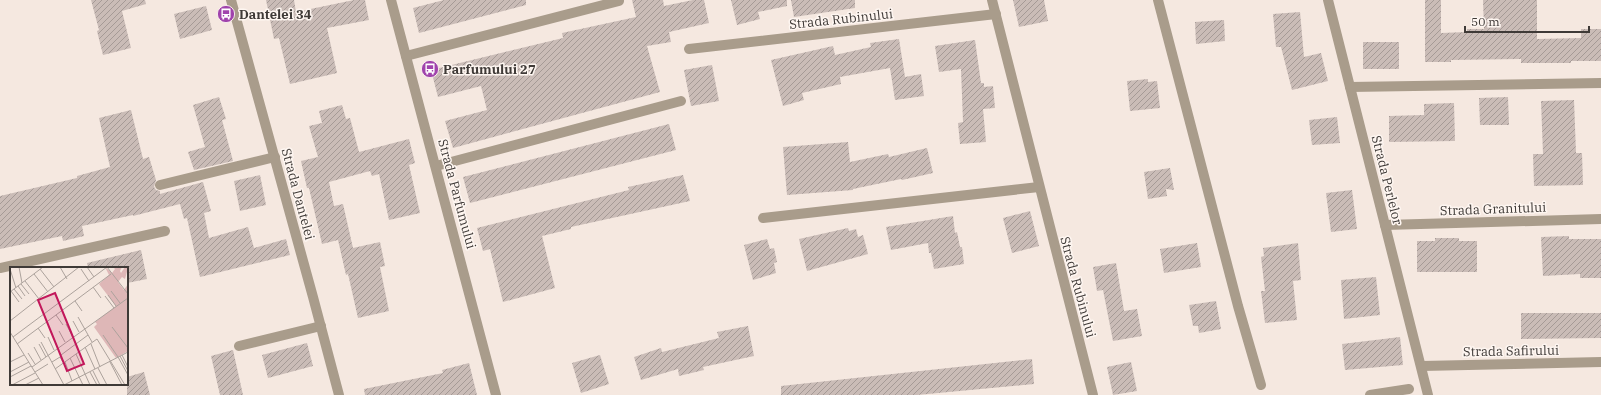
<svg xmlns="http://www.w3.org/2000/svg" width="1601" height="395" viewBox="0 0 1601 395" font-family="'IBM Plex Serif',serif">
	<style>
		.building { fill: url(#building-hatch) }
		.lines { fill: none; stroke-linecap: round; stroke-linejoin: round }
		.minor { stroke: #a99c8b; stroke-width: 10 }
		.tertiary { stroke: #a99c8b; stroke-width: 10 }
		.labels { text-anchor: middle; dominant-baseline: central; stroke-width: 3; stroke-linejoin: round; paint-order: stroke }
		.poi-label { font-size: 13px; font-weight: bold; fill: #3f3a37; stroke: #fef6f1; text-anchor: start }
		.street-label { font-size: 13px; fill: #3f3a37; stroke: #fef6f1 }
		.inset-road { fill: none; stroke: #aca29c; stroke-width: 1 }
		.view { fill: #c2185b; fill-opacity: 0.15; stroke: #c2185b; stroke-width: 2 }
		.inset-edge { fill: none; stroke: #3f3a37; stroke-width: 2 }
	</style>
	<defs>
		<pattern id="building-hatch" width="6" height="6" patternUnits="userSpaceOnUse"><rect width="6" height="6" fill="#cabcb7"/><path d="M-1 1l2-2M0 6l6-6M5 7l2-2" fill="none" stroke="#a59a96"/></pattern>
	</defs>
	<rect width="100%" height="100%" fill="#f5e8e0"/>
	<g class="building">
		<polygon points="91,0 145,0 146,4 122,11 131,48 103,55 97,31 99,30"/>
		<polygon points="266,0 294,0 296,12 354,0 365,0 369,20 327,28 337,73 290,84 279,38 274,39"/>
		<polygon points="444,0 526,0 526,5 419,33 413,8"/>
		<polygon points="632,0 663,0 664,6 693,0 704,0 709,23 669,32 671,42 647,46 660,92 453,148 445,121 487,110 481,86 438,97 431,70 563,38 562,33 636,17"/>
		<polygon points="731,0 787,0 787,6 758,12 760,19 737,25"/>
		<polygon points="791,0 855,0 855,8 794,17"/>
		<polygon points="1013,0 1044,0 1048,21 1019,27"/>
		<polygon points="1425,0 1441,0 1441,33 1467,32 1467,29 1484,29 1483,0 1537,0 1537,39 1581,38 1581,29 1601,29 1601,61 1571,61 1571,63 1521,63 1521,59 1451,60 1451,62 1425,62"/>
		<polygon points="206,6 212,30 180,39 174,14"/>
		<polygon points="1300,12 1304,57 1321,53 1328,81 1292,90 1281,47 1276,47 1273,14"/>
		<polygon points="1224,20 1225,41 1196,44 1195,22"/>
		<polygon points="899,39 905,77 921,74 924,96 895,100 890,68 840,77 841,84 802,93 804,100 783,106 771,60 833,46 835,55 871,47 870,43"/>
		<polygon points="975,40 981,83 984,83 984,87 993,86 995,108 983,109 986,142 960,144 958,123 963,122 961,69 939,72 935,46"/>
		<rect x="1363" y="42" width="36" height="27"/>
		<polygon points="712,65 719,101 691,106 684,70"/>
		<polygon points="1148,79 1148,82 1157,81 1160,108 1130,111 1127,81"/>
		<polygon points="219,97 226,119 222,120 233,161 194,170 188,152 205,147 193,105"/>
		<polygon points="1508,97 1509,125 1480,125 1479,98"/>
		<polygon points="1574,100 1576,153 1582,153 1583,185 1534,186 1533,154 1543,154 1541,101"/>
		<polygon points="1454,103 1455,141 1389,142 1389,116 1424,115 1424,104"/>
		<polygon points="342,105 346,119 350,118 359,152 409,139 415,163 409,165 420,213 389,220 379,174 372,176 370,171 329,182 334,206 343,204 353,248 380,242 385,266 380,267 389,311 358,318 348,274 346,275 338,240 322,244 309,188 307,188 301,161 318,157 309,126 322,123 319,111"/>
		<polygon points="131,110 143,159 149,157 156,180 154,187 156,190 160,191 160,194 203,182 211,211 204,213 209,238 248,227 254,248 286,239 290,255 200,277 187,218 184,219 180,204 133,216 133,215 82,226 84,236 63,241 62,236 0,249 0,196 77,178 77,176 110,167 99,118"/>
		<polygon points="1337,117 1340,143 1312,145 1309,120"/>
		<polygon points="669,124 676,150 470,203 463,177"/>
		<polygon points="848,142 850,162 888,154 889,157 927,148 933,173 902,180 901,179 853,189 853,190 787,195 783,147"/>
		<polygon points="1170,168 1174,190 1166,189 1167,196 1148,199 1144,172"/>
		<polygon points="260,175 266,205 240,211 234,181"/>
		<polygon points="683,175 690,201 571,227 571,229 542,236 555,288 503,302 490,249 483,251 477,228 629,190 628,187"/>
		<polygon points="1352,190 1357,229 1331,232 1326,193"/>
		<polygon points="1030,211 1039,246 1012,253 1003,218"/>
		<polygon points="953,216 955,233 957,232 960,247 962,247 964,264 934,269 931,253 929,253 928,243 891,250 886,227"/>
		<polygon points="848,228 849,231 856,229 858,237 863,235 868,254 807,271 799,239"/>
		<polygon points="1569,236 1569,239 1601,239 1601,278 1580,278 1580,274 1543,276 1541,237"/>
		<polygon points="1435,238 1459,238 1459,241 1477,241 1477,272 1417,272 1417,241 1435,241"/>
		<polygon points="767,239 770,249 774,248 777,262 774,263 776,273 753,280 744,245"/>
		<polygon points="1197,243 1201,267 1164,273 1160,249"/>
		<polygon points="1298,243 1301,280 1293,281 1297,320 1265,323 1261,291 1265,291 1261,257 1264,256 1263,248"/>
		<polygon points="141,250 147,279 127,283 127,268 88,268 87,263"/>
		<polygon points="1116,263 1124,311 1137,309 1142,336 1113,341 1103,290 1097,291 1093,267"/>
		<polygon points="1376,277 1380,315 1344,319 1341,280"/>
		<polygon points="1216,301 1221,329 1199,333 1198,326 1193,326 1189,305"/>
		<polygon points="1521,313 1601,313 1601,338 1521,339"/>
		<polygon points="748,326 754,356 703,367 704,370 679,376 678,369 641,380 634,357 661,348 662,352 719,338 717,332"/>
		<polygon points="1400,337 1403,365 1345,370 1342,344"/>
		<polygon points="307,343 313,366 268,378 262,355"/>
		<polygon points="233,350 243,395 220,395 211,356"/>
		<polygon points="600,355 609,384 581,393 572,363"/>
		<polygon points="1032,359 1034,384 917,395 781,395 781,386"/>
		<polygon points="1131,362 1137,391 1113,395 1107,367"/>
		<polygon points="469,363 477,395 365,395 364,389 443,373 442,370"/>
		<polygon points="144,372 150,395 127,395 127,377"/>
	</g>
	<g class="lines">
		<g class="minor">
			<polyline points="992,0 1093,395"/>
			<polyline points="1158,0 1238,306 1261,385"/>
			<polyline points="1328,0 1428,395"/>
			<polyline points="689,49 996,14"/>
			<polyline points="406,56 619,1"/>
			<polyline points="1350,87 1601,83"/>
			<polyline points="436,166 681,101"/>
			<polyline points="160,185 275,157"/>
			<polyline points="763,218 1039,187"/>
			<polyline points="1385,225 1601,219"/>
			<polyline points="0,268 165,231"/>
			<polyline points="239,346 321,326"/>
			<polyline points="1422,366 1601,362"/>
			<polyline points="1370,395 1409,389"/>
		</g>
		<g class="tertiary">
			<polyline points="231,0 313,297 339,395"/>
			<polyline points="391,0 496,395"/>
		</g>
	</g>
	<defs>
		<symbol id="bus-disc" viewBox="-11 -11 22 22"><circle r="9.5" fill="#a043ac" stroke="#fef6f1"/><path d="M-5-6H5V4H4V6H2V4H-2V6H-4V4H-5ZM-3.5-4V0h7V-4ZM-3.5 1.2v1.5H-2V1.2ZM2 1.2v1.5H3.5V1.2Z" fill="#fff"/></symbol>
	</defs>
	<g fill-rule="evenodd">
		<use href="#bus-disc" x="216" y="4" width="20" height="20"/>
		<use href="#bus-disc" x="420" y="59" width="20" height="20"/>
	</g>
	<g class="labels">
		<g class="poi-label">
			<text x="239" y="14">Dantelei 34</text>
			<text x="443" y="69">Parfumului 27</text>
		</g>
		<g class="street-label">
			<text transform="translate(841 19) rotate(-6)">Strada Rubinului</text>
			<text transform="translate(1387 180) rotate(76)">Strada Perlelor</text>
			<text transform="translate(298 194) rotate(75)">Strada Dantelei</text>
			<text transform="translate(457 194) rotate(75)">Strada Parfumului</text>
			<text transform="translate(1493 209) rotate(-2)">Strada Granitului</text>
			<text transform="translate(1078 287) rotate(75)">Strada Rubinului</text>
			<text transform="translate(1511 351) rotate(-1)">Strada Safirului</text>
		</g>
	</g>
	<g transform="translate(10 267)">
		<rect width="118" height="118" fill="#f5e8e0"/>
		<path d="M 95,0 L 102,6 L 105,2 L 103,0 L 112,0 L 110,4 L 111,6 L 115,0 L 118,1 L 115,12 L 112,10 L 108,15 L 114,23 L 118,17 L 118,84 L 106,91 L 84,60 L 87,57 L 85,55 L 106,39 L 89,17 L 99,8 Z" fill="#deb7b7"/>
		<path class="inset-road" d="M 9,0 L 12,16M 50,0 L 57,12M 77,0 L 84,10M 97,0 L 118,27M 0,2 L 6,21M 30,2 L 44,20M 71,2 L 79,14M 24,7 L 38,25M 15,14 L 29,32M 11,17 L 19,27M 8,19 L 15,29M 83,20 L 91,31M 4,22 L 12,32M 1,24 L 9,35M 101,24 L 110,36M 0,25 L 33,0M 98,28 L 106,39M 95,29 L 104,41M 65,34 L 72,44M 46,48 L 53,58M 68,50 L 82,75M 0,54 L 69,0M 63,54 L 69,65M 56,57 L 63,70M 102,60 L 118,81M 28,61 L 35,71M 49,64 L 55,75M 0,65 L 33,118M 93,68 L 108,90M 3,70 L 97,0M 38,70 L 44,83M 31,75 L 54,118M 7,77 L 101,7M 29,77 L 36,90M 81,77 L 90,100M 24,80 L 31,93M 75,80 L 85,102M 18,86 L 25,97M 66,87 L 80,118M 51,88 L 78,68M 112,88 L 118,100M 110,89 L 118,104M 108,90 L 118,108M 60,91 L 73,118M 0,95 L 14,88M 42,95 L 50,90 L 53,95M 55,95 L 62,114M 100,95 L 112,118M 22,100 L 118,31M 88,101 L 97,118M 45,102 L 87,72 L 115,118M 83,104 L 90,118M 0,105 L 19,95M 25,105 L 38,97M 80,105 L 87,118M 0,110 L 21,99M 2,118 L 25,106M 15,118 L 29,111M 54,118 L 118,85"/>
		<path class="view" d="M 45,26 L 74,97 L 57,104 L 28,33 Z"/>
		<rect width="118" height="118" class="inset-edge"/>
	</g>
	<path d="M1465 26v6h124v-6" fill="none" stroke="#3f3a37" stroke-width="2"/>
	<text x="1471" y="26" font-size="12" fill="#3f3a37" stroke="#fef6f1" stroke-width="3" paint-order="stroke">50 m</text>
</svg>
